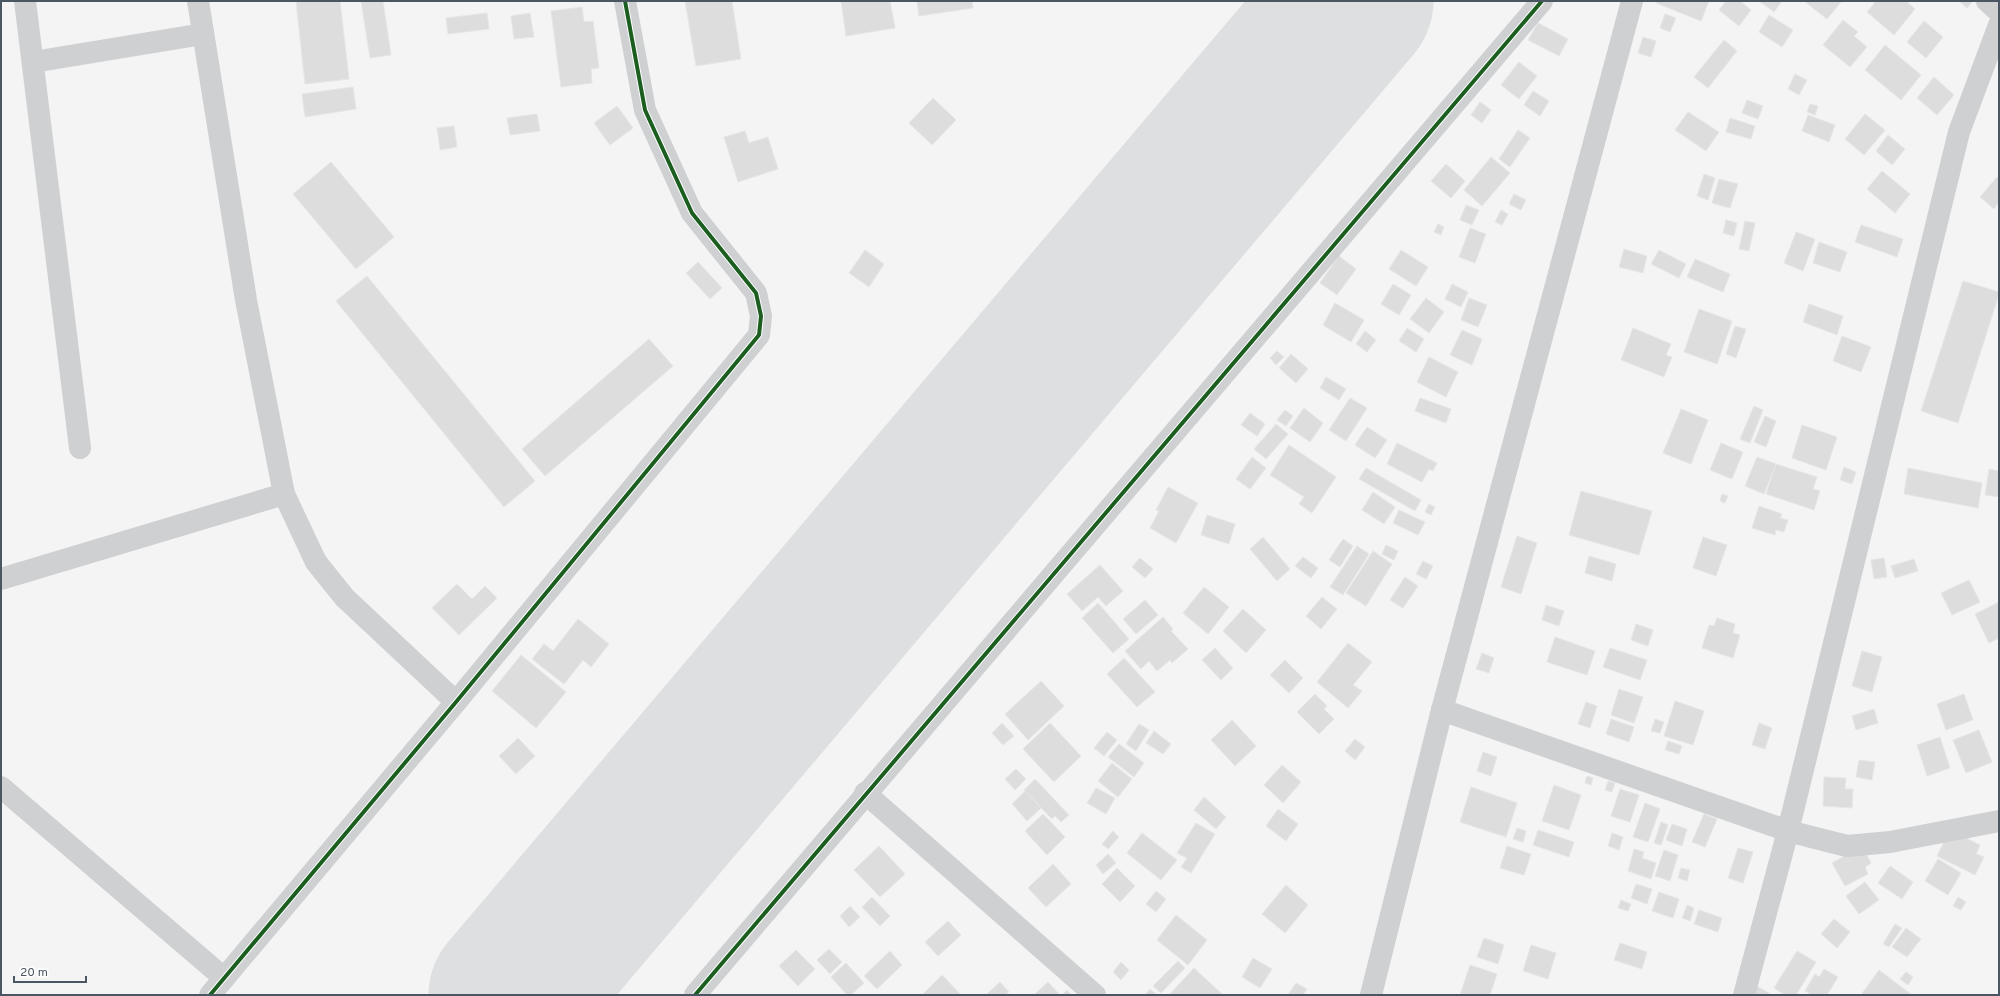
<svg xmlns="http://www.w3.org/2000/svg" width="2000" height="996" viewBox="0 0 2000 996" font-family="Overpass,sans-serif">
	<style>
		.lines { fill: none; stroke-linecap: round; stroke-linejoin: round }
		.runway { stroke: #dedfe0; stroke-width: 163 }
		.building { fill: #ddddde; stroke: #e5e6e7 }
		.street { stroke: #ced0d2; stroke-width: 22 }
		.cycleway-casing { stroke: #fff; stroke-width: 6 }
		.cycleway { stroke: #1b5e20; stroke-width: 4 }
	</style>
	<rect width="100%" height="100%" fill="#f4f4f4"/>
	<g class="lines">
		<polyline class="runway" points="510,995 1352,1"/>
	</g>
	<g class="building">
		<polygon points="296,1 340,1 349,79 305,84"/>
		<polygon points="361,1 383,1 391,55 370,58"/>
		<polygon points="685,1 732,1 741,59 696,66"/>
		<polygon points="841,1 890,1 895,28 846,36"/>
		<polygon points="917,1 972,1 973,8 919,16"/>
		<polygon points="1657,1 1709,1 1701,21 1656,3"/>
		<polygon points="1726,1 1740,1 1751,10 1739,26 1719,10"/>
		<polygon points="1759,1 1782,1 1774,12"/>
		<polygon points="1804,1 1842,1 1827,19"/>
		<polygon points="1876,1 1906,1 1915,9 1894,35 1867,12"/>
		<polygon points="1962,1 1971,1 1972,2 1967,8 1961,3"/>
		<polygon points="582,7 584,22 593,21 599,68 591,69 592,83 561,87 551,11"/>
		<polygon points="487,13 489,29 448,34 446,18"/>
		<polygon points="530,13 534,37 514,39 511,16"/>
		<polygon points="1665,14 1676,18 1670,32 1660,28"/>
		<polygon points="1769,15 1793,30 1782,47 1759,32"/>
		<polygon points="1843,20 1858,32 1854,36 1867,47 1850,67 1823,45"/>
		<polygon points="1924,21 1943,37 1926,58 1907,42"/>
		<polygon points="1538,23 1568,39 1559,56 1528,40"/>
		<polygon points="1643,37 1656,41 1651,57 1638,53"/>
		<polygon points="1724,40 1737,51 1708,88 1694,77"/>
		<polygon points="1885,45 1921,75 1901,100 1865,70"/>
		<polygon points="1519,62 1537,76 1519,99 1501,85"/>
		<polygon points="1795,74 1807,80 1799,95 1788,89"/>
		<polygon points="1934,77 1954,95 1937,115 1917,98"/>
		<polygon points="353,87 356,109 305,117 302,94"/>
		<polygon points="1533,91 1549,101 1540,116 1524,105"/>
		<polygon points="933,98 956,120 932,145 909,123"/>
		<polygon points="1747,100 1763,106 1758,119 1742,113"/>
		<polygon points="1480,102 1491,110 1482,123 1471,115"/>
		<polygon points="1810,104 1818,106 1815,115 1807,112"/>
		<polygon points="617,106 633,128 610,145 594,123"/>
		<polygon points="1688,112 1719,132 1706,151 1675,130"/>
		<polygon points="537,114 540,131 510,135 507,118"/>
		<polygon points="1865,114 1885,130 1864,155 1845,139"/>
		<polygon points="1808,115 1835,125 1829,142 1802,131"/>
		<polygon points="1730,118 1755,126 1751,139 1726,132"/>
		<polygon points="454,126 457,147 440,150 437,128"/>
		<polygon points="1518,130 1530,138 1510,167 1499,159"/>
		<polygon points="745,131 749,143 768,137 778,169 738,182 724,137"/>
		<polygon points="1888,135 1905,149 1892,165 1876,151"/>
		<polygon points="1491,157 1510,173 1482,206 1464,190"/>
		<polygon points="331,162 394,237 356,269 293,194"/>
		<polygon points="1446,164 1465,181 1451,198 1431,181"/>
		<polygon points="1882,171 1910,194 1895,213 1867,189"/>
		<polygon points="1704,174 1715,178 1708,200 1697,196"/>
		<polygon points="1997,177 1999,178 1999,202 1994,209 1980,197"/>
		<polygon points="1719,179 1738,184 1730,208 1712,203"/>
		<polygon points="1514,194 1526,200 1521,210 1509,204"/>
		<polygon points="1466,205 1479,210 1472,225 1460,220"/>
		<polygon points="1501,210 1508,214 1502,225 1495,222"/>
		<polygon points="1726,220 1737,223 1734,236 1723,233"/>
		<polygon points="1745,221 1755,223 1749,251 1739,249"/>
		<polygon points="1438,224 1444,227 1441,235 1434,232"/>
		<polygon points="1861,225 1903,239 1897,257 1855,242"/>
		<polygon points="1470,228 1486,234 1475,263 1459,257"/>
		<polygon points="1796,232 1815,239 1803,271 1784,263"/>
		<polygon points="1819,242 1847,252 1840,272 1813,263"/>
		<polygon points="1624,249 1647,256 1643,273 1619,267"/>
		<polygon points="865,250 884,264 869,287 849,273"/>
		<polygon points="1401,250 1428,267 1416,286 1389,269"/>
		<polygon points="1659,250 1686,264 1679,278 1651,264"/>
		<polygon points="1339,256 1356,269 1337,295 1320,283"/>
		<polygon points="1695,259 1730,274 1723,292 1687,277"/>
		<polygon points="698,262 722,288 710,299 686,273"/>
		<polygon points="367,276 535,481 504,507 336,301"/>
		<polygon points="1963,281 1999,292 1999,294 1958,423 1921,411"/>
		<polygon points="1393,284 1411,295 1399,315 1381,304"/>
		<polygon points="1452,284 1468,292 1461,307 1445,299"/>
		<polygon points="1426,298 1444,312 1429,333 1410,319"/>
		<polygon points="1469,298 1487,305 1478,327 1461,320"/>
		<polygon points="1335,303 1364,320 1351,342 1323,325"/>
		<polygon points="1809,304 1843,316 1837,335 1803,322"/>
		<polygon points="1699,309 1732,321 1717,364 1684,352"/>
		<polygon points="1735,326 1746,329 1736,358 1726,354"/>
		<polygon points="1407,328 1424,339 1416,352 1399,341"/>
		<polygon points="1633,328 1671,344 1666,355 1672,357 1664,377 1621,360"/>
		<polygon points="1462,330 1482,339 1472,365 1450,355"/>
		<polygon points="1365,331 1376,340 1367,352 1356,344"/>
		<polygon points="1842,336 1871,347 1861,372 1833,361"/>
		<polygon points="649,339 673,366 545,476 522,449"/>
		<polygon points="1277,351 1284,357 1276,365 1270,358"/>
		<polygon points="1291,354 1308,369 1296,383 1279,368"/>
		<polygon points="1429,357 1458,372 1446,397 1417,382"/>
		<polygon points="1326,377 1346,389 1339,400 1320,388"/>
		<polygon points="1350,398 1367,408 1346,441 1329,430"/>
		<polygon points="1420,398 1451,409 1446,423 1415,411"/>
		<polygon points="1754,406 1763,410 1750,443 1740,439"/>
		<polygon points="1304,408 1323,423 1310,442 1290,428"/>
		<polygon points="1681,409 1708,420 1691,464 1663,453"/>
		<polygon points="1285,410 1293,416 1286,426 1277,420"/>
		<polygon points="1250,413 1265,424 1257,436 1241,425"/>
		<polygon points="1765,416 1776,421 1766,447 1754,442"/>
		<polygon points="1276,424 1288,434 1266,459 1254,449"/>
		<polygon points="1802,425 1837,437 1826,470 1792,458"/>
		<polygon points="1367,427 1387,440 1375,458 1355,445"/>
		<polygon points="1397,443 1437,463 1433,471 1429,469 1422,482 1387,464"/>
		<polygon points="1721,443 1743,452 1732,479 1710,470"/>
		<polygon points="1289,445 1336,477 1312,513 1299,504 1304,497 1270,475"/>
		<polygon points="1252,457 1266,468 1250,489 1236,479"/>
		<polygon points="1757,457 1776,464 1764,494 1745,486"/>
		<polygon points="1776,464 1817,477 1813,489 1820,491 1814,510 1766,494"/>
		<polygon points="1844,467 1856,472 1852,484 1840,480"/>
		<polygon points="1366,468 1421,500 1415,511 1359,479"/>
		<polygon points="1908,468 1982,483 1978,508 1904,494"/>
		<polygon points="1989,469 1999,471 1999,497 1985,495"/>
		<polygon points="1168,487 1198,503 1176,543 1150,528 1159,511 1156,510"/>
		<polygon points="1581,491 1652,511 1639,555 1569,535"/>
		<polygon points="1373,492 1395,507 1384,524 1362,510"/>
		<polygon points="1722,494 1728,496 1725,503 1720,501"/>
		<polygon points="1429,504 1435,507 1431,515 1425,512"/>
		<polygon points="1759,506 1782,514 1780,518 1788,520 1784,532 1776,530 1775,535 1752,528"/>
		<polygon points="1399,510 1425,522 1418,535 1393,523"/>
		<polygon points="1207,515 1235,524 1229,544 1201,535"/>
		<polygon points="1517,536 1537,543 1521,594 1501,587"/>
		<polygon points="1263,537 1290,569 1277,581 1250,549"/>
		<polygon points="1703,537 1727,545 1716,576 1693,568"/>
		<polygon points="1343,539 1353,546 1340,567 1329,560"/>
		<polygon points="1386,545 1398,551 1394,560 1382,554"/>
		<polygon points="1357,546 1369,554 1343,595 1330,587"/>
		<polygon points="1373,551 1392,564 1366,606 1346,593"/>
		<polygon points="1589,556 1616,564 1612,581 1585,573"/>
		<polygon points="1303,557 1318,568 1311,578 1295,566"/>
		<polygon points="1140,558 1153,569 1145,578 1132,567"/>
		<polygon points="1884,558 1887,577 1874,579 1871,560"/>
		<polygon points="1914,559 1918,571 1895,578 1891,566"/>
		<polygon points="1423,561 1433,566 1426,579 1416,574"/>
		<polygon points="1100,565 1123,591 1106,606 1098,597 1082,611 1067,594"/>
		<polygon points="1405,577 1418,586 1403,608 1390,600"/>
		<polygon points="1969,580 1980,602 1952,615 1941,593"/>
		<polygon points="457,584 472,599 485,586 497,598 459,635 432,608"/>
		<polygon points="1204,587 1229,607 1208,634 1183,613"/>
		<polygon points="1322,597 1337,609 1321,629 1306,616"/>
		<polygon points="1145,600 1158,615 1136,634 1123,619"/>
		<polygon points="1999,602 1999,638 1989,643 1975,614"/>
		<polygon points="1098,603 1129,639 1113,653 1082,618"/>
		<polygon points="1546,605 1564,611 1559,626 1542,620"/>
		<polygon points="1243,609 1266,630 1246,653 1223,631"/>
		<polygon points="1163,617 1173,629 1171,631 1188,649 1172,663 1170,660 1157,671 1149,661 1141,669 1125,651"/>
		<polygon points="1717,618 1735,624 1733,633 1740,635 1733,658 1702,648 1709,625 1714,626"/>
		<polygon points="578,619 609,644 591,667 583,660 564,684 532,659 544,644 553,651"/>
		<polygon points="1636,624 1653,630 1648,646 1631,640"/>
		<polygon points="1555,637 1595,651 1587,675 1547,662"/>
		<polygon points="1348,643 1372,662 1353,685 1362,691 1348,708 1317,682"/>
		<polygon points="1215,648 1233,668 1221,680 1202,660"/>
		<polygon points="1610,648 1647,660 1640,680 1603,667"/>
		<polygon points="1862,651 1882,657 1872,692 1852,686"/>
		<polygon points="1482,653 1494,658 1489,673 1476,669"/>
		<polygon points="521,655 566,692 536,728 492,691"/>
		<polygon points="1124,658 1155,692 1137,707 1107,674"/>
		<polygon points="1285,660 1303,678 1289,693 1270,675"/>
		<polygon points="1041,681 1064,706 1028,740 1005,714"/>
		<polygon points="1619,689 1643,697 1634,723 1611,715"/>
		<polygon points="1315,694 1327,706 1324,709 1334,719 1319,734 1297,712"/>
		<polygon points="1964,694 1973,720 1946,730 1937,704"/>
		<polygon points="1675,701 1704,711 1693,745 1664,736"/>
		<polygon points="1586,702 1597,706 1590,728 1578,724"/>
		<polygon points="1874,709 1878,723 1856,730 1852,716"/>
		<polygon points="1611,719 1634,727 1629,742 1606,734"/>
		<polygon points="1655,719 1664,722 1660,733 1651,731"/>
		<polygon points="1232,720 1256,746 1235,766 1211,740"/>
		<polygon points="1002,723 1014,736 1003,745 992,733"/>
		<polygon points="1050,723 1081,756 1054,782 1023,749"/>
		<polygon points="1759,723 1772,728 1765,749 1752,745"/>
		<polygon points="1139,724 1149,730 1136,751 1126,744"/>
		<polygon points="1979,730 1992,762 1966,773 1953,740"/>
		<polygon points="1154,731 1171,744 1163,754 1146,743"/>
		<polygon points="1107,732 1117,740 1104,756 1094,748"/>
		<polygon points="1940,737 1950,768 1927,776 1917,745"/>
		<polygon points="518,738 535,756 516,774 499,756"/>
		<polygon points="1355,739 1365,747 1355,760 1345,751"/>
		<polygon points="1668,741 1682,746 1679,754 1665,750"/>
		<polygon points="1119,744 1144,763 1134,777 1108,757"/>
		<polygon points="1483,752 1497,757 1491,776 1477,771"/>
		<polygon points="1859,760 1875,762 1872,780 1856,777"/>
		<polygon points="1112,763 1132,779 1118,797 1098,781"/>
		<polygon points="1282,765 1301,782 1283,803 1264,785"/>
		<polygon points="1016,769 1026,779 1015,790 1005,779"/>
		<polygon points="1587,776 1593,778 1591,785 1585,783"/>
		<polygon points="1824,777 1846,778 1845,789 1853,789 1852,808 1823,806"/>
		<polygon points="1035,779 1069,815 1061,822 1055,816 1052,819 1024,790"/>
		<polygon points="1608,781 1615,783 1612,792 1605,790"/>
		<polygon points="1554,785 1581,795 1569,830 1542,821"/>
		<polygon points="1471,787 1517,803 1506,837 1460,822"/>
		<polygon points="1096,788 1115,798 1106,814 1087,803"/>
		<polygon points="1620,789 1639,795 1630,822 1611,816"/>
		<polygon points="1025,791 1041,808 1027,821 1012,804"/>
		<polygon points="1204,797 1226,817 1216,829 1194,810"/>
		<polygon points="1645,803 1660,809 1648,842 1633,837"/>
		<polygon points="1278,809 1298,824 1286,841 1266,826"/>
		<polygon points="1043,814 1065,837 1047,855 1025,831"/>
		<polygon points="1704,814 1717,819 1705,847 1692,842"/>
		<polygon points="1661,822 1668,825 1661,845 1654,843"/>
		<polygon points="1196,823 1215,834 1191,873 1181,867 1187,858 1177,853"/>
		<polygon points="1672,824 1687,829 1682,846 1666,840"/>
		<polygon points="1517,828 1526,831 1523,842 1513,839"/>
		<polygon points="1538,830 1574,842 1569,857 1533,845"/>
		<polygon points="1950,830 1980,845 1976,854 1984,857 1975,875 1937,856"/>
		<polygon points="1113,831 1119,837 1108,849 1102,844"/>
		<polygon points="1142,833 1177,860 1161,880 1127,853"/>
		<polygon points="1612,833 1623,837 1619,850 1608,846"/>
		<polygon points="879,846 905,874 880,897 854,870"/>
		<polygon points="1507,846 1531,854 1524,875 1500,868"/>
		<polygon points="1862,846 1871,863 1865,867 1868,874 1845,886 1832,863"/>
		<polygon points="1738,848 1753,852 1743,883 1728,878"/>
		<polygon points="1634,849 1644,852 1642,858 1656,863 1651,879 1628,871"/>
		<polygon points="1664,850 1678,855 1670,881 1655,876"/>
		<polygon points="1108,854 1116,863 1103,874 1096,865"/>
		<polygon points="1938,859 1961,873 1948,895 1925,881"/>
		<polygon points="1053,864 1071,884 1046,907 1028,888"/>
		<polygon points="1890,866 1913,882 1902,899 1878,883"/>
		<polygon points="1117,868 1135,886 1120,902 1102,884"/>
		<polygon points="1681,868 1690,870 1687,881 1678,878"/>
		<polygon points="1865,882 1879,900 1859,914 1846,896"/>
		<polygon points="1636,884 1652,889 1647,904 1631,898"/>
		<polygon points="1286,885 1308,905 1285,933 1262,914"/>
		<polygon points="1156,891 1166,899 1156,912 1146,904"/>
		<polygon points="1659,892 1679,899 1673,918 1652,911"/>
		<polygon points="872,897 890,916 880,926 862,907"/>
		<polygon points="1958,897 1966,902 1961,910 1953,906"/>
		<polygon points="1621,900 1631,904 1628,911 1618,908"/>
		<polygon points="1687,905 1694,908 1690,921 1682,918"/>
		<polygon points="850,906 860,917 849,927 840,916"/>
		<polygon points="1699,910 1722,918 1718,932 1694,924"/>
		<polygon points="1176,915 1207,940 1188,965 1157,940"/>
		<polygon points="1834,919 1850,932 1837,948 1821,934"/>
		<polygon points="948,921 961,935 938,956 925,942"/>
		<polygon points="1895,924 1902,928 1889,947 1883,944"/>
		<polygon points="1906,928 1921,939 1907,957 1892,947"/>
		<polygon points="1484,938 1504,945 1498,964 1477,957"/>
		<polygon points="1620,943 1647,952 1642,969 1614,960"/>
		<polygon points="1531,945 1556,953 1548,979 1523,971"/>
		<polygon points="829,949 842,962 830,974 817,960"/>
		<polygon points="796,950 815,969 798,986 779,966"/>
		<polygon points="890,951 902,965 877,989 864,976"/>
		<polygon points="1797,951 1816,962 1796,995 1785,995 1774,988"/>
		<polygon points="1253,958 1272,969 1260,988 1242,977"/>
		<polygon points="1178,961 1185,968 1161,993 1153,986"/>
		<polygon points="1121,962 1129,970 1121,980 1113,972"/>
		<polygon points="846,963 864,983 851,995 847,995 831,977"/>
		<polygon points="1470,965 1497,974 1490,995 1460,995"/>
		<polygon points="1194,968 1223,995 1169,995"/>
		<polygon points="1824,969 1838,977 1827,995 1808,995 1809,993 1805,991 1815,974 1819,977"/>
		<polygon points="1879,970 1912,995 1861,995"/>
		<polygon points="1906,972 1913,977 1908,985 1900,979"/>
		<polygon points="942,975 961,995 922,995"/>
		<polygon points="1000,982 1009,992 1005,995 986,995"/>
		<polygon points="1048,982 1060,995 1034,995"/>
		<polygon points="1296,983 1307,989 1303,995 1288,995"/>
		<polygon points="1757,986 1772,995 1751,995"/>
		<polygon points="1150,989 1157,995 1145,995"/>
		<polygon points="1067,990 1071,995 1062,995"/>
	</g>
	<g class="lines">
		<g class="street">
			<polyline points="25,1 80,448"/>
			<polyline points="198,1 246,300 284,494 316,562 345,598 456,702"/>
			<polyline points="1987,1 1999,12"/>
			<polyline points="33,62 203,34"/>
			<polyline points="1,579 284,494"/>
			<polyline points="1442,710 1788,831 1847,846 1890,842 1999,821"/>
			<polyline points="1,787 224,978"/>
			<polyline points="865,793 1095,995"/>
			<polyline points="210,995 456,702 759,335 761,316 756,293 692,213 645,110 625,1"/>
			<polyline points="695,995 1542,1"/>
			<polyline points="1371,995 1442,710 1632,1"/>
			<polyline points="1744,995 1788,831 1959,132 1999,25"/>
		</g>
		<defs>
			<g id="cycleway">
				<polyline points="210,995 456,702 759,335 761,316 756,293 692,213 645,110 625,1"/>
				<polyline points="695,995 1542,1"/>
			</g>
		</defs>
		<use href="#cycleway" class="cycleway-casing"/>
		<use href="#cycleway" class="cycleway"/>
	</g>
	<rect width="2000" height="996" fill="none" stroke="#4a5661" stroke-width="4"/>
	<path d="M14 976v6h72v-6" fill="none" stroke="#4a5661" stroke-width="2"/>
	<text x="20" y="976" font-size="12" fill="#4a5661" stroke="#ffffff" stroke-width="3" paint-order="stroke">20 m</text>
</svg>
